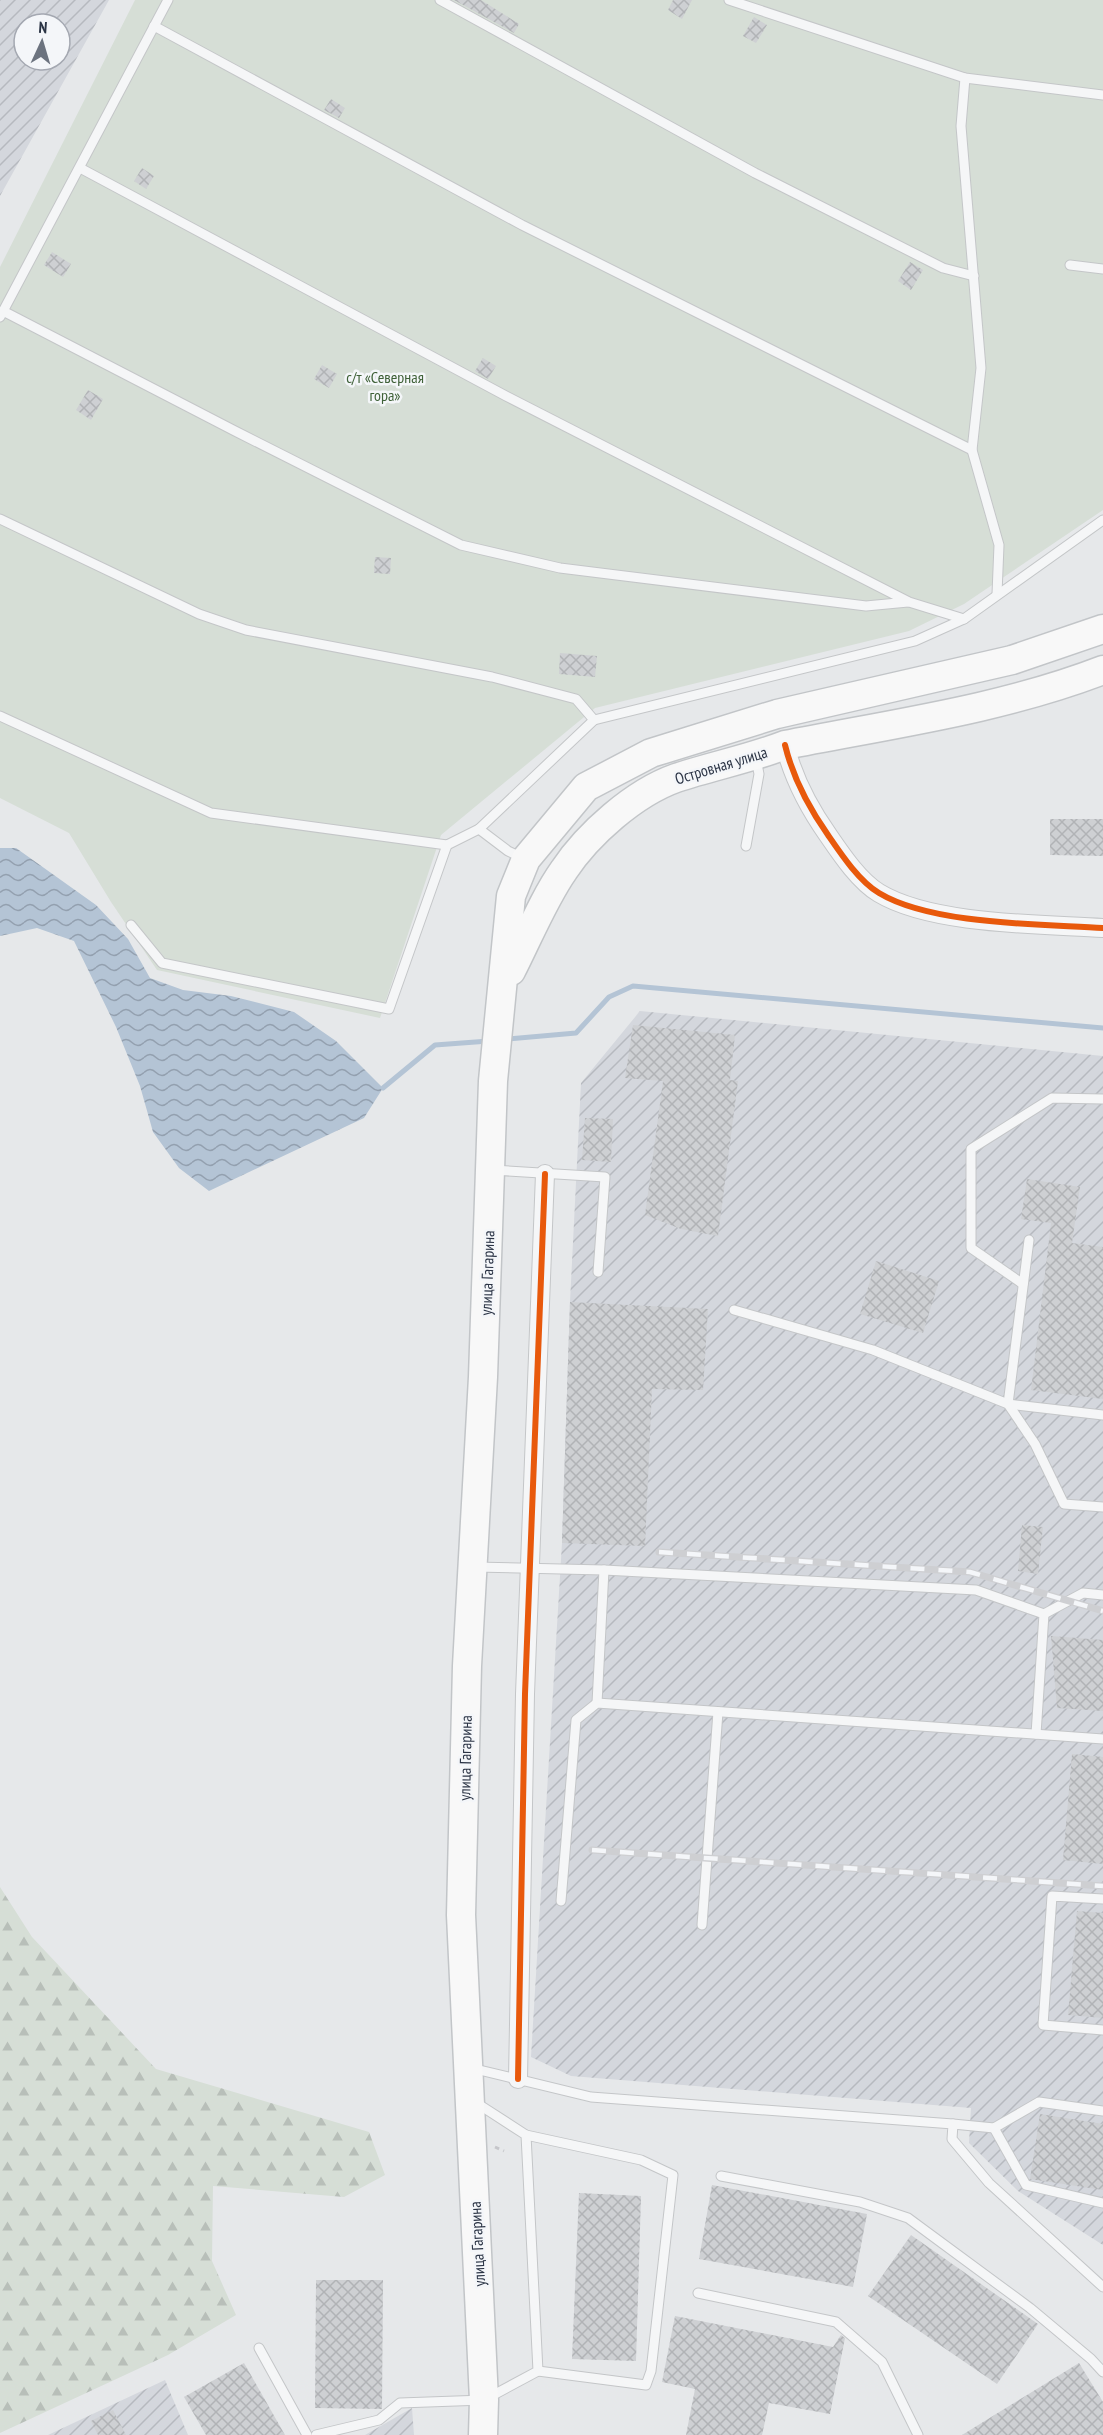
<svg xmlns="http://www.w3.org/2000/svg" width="1103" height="2435" viewBox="0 0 1103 2435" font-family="'PT Sans Narrow',sans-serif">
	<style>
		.industrial { fill: url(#industrial-furrows); fill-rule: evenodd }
		.forest { fill: url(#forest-firs) }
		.garden { fill: #d6ded6 }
		.water { fill: url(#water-waves) }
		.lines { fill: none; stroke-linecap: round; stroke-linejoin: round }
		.stream { stroke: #b4c4d5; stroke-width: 5 }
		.building { fill: url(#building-cross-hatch) }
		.lane-casing { stroke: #c4c6c8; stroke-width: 11 }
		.street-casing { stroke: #c4c6c8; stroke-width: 20 }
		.primary-casing { stroke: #c2c5c8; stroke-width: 31 }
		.path { stroke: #c5c6ca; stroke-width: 3; stroke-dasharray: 4.5 4.5; stroke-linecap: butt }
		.lane { stroke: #f5f6f7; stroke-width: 9 }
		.street { stroke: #f5f6f7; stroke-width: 18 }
		.primary { stroke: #f8f8f8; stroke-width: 28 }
		.rail-casing { stroke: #cecfd2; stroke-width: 7 }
		.rail { stroke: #f4f6f9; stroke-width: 4.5; stroke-dasharray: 14; stroke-linecap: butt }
		.cycleway-casing { stroke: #f4f6f9; stroke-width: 10 }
		.cycleway { stroke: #e8590c; stroke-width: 6 }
		.labels { text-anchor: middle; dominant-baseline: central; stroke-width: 5; stroke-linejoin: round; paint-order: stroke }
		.park-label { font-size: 16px; fill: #3f6138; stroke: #f4f6f9 }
		.street-label { font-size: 16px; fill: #2b3445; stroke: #f4f6f9 }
	</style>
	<defs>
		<pattern id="industrial-furrows" width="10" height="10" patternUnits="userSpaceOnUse" patternTransform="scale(1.5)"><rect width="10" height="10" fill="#d4d7dd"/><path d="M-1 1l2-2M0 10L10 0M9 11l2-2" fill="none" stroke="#b6b9bf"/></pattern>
		<pattern id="forest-firs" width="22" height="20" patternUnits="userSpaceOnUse" patternTransform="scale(1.5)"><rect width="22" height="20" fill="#d6ded6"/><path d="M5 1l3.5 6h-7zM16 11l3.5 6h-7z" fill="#b8bfb9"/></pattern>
		<pattern id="water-waves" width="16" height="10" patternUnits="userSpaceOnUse" patternTransform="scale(1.5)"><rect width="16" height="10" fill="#b4c4d5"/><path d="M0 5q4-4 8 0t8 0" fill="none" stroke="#93a0af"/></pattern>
		<pattern id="building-cross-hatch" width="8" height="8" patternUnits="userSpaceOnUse" patternTransform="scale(1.5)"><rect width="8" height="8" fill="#ced0d3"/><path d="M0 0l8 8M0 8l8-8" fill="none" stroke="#b1b3b6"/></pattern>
	</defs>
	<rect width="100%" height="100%" fill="#e6e8ea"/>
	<g class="industrial">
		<path d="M 0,0 L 109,0 L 0,196 ZM 24,24 L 60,24 L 60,60 L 24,60 Z"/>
		<polygon points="640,1011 1103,1056 1103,2245 1018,2191 969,2143 971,2108 571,2076 531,2057 562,1543 570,1302 581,1083"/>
		<polygon points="165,2380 188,2435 48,2435"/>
		<polygon points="412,2408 414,2435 365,2435"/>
	</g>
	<polygon class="forest" points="0,1887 32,1937 156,2069 369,2132 385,2175 344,2197 213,2186 212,2261 236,2315 168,2355 0,2433"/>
	<polygon class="garden" points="135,0 1103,0 1103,510 964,604 909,631 595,708 441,835 380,1018 157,970 111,902 69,833 0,798 0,267"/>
	<polygon class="water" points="0,848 16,848 96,905 128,939 150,978 183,990 231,996 294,1012 336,1041 383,1088 364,1118 209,1191 179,1168 153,1132 140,1086 116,1027 74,941 37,928 0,936"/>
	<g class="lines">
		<g class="stream">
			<polyline points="507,1039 576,1033 609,997 633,986 1103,1028"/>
			<polyline points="383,1088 435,1045 489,1041"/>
		</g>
	</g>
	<g class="building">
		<polygon points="454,0 481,0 519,24 514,33"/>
		<polygon points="673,0 692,0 682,19 668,10"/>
		<polygon points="754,17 767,25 756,43 743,36"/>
		<polygon points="331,99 345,108 339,118 324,110"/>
		<polygon points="142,168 154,176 146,189 134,181"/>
		<polygon points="52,252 71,264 63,277 44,265"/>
		<polygon points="910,262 923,270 911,290 898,281"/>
		<polygon points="483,358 496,366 488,379 475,371"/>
		<polygon points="322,365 337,374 329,388 314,379"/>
		<polygon points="88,390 103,399 91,420 76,410"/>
		<polygon points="375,557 391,558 390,574 374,573"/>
		<polygon points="560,653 597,656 595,677 559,674"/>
		<polygon points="1050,819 1103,819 1103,856 1050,855"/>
		<polygon points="633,1025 735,1035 730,1080 738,1081 718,1236 681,1229 645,1215 663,1081 625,1078"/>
		<polygon points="585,1118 613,1119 611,1162 582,1160"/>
		<polygon points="1027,1179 1080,1187 1072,1243 1103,1247 1103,1399 1031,1390 1051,1223 1021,1219"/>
		<polygon points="876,1261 939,1281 923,1333 860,1314"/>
		<polygon points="570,1302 708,1309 703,1390 652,1389 645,1546 562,1543"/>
		<polygon points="1022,1525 1043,1527 1038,1574 1018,1571"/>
		<polygon points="1051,1636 1103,1640 1103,1711 1057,1708"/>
		<polygon points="1072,1754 1103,1757 1103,1864 1063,1860"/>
		<polygon points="1077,1911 1103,1913 1103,2018 1068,2015"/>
		<polygon points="1040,2114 1103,2124 1103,2190 1030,2179"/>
		<polygon points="712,2185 867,2214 853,2287 699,2259"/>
		<polygon points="579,2193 641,2196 636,2361 572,2359"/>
		<polygon points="911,2235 1038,2324 997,2384 868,2296"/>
		<polygon points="316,2280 383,2280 382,2409 315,2408"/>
		<polygon points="675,2316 833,2347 841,2335 845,2338 830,2414 769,2403 762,2435 686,2435 695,2389 662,2382"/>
		<polygon points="244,2363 285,2435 206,2435 184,2397"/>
		<polygon points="1079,2363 1103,2402 1103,2435 962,2435"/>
		<polygon points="113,2410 126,2435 98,2435 91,2421"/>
	</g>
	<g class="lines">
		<defs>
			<g id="lane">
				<polyline points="440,0 755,173 943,268 974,276"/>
				<polyline points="729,0 965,78 1103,95"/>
				<polyline points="154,26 522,225 972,450"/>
				<polyline points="965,78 961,126 981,368 972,450 999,545 997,594"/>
				<polyline points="80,168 506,396 909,602 964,619"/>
				<polyline points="1070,265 1103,269"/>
				<polyline points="3,311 235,431 461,545 560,568 866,606 908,602"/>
				<polyline points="0,317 168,0"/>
				<polyline points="0,519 199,614 246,630 492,677 576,699 594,720"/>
				<polyline points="0,716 211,813 447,845 479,829 594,720 915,641 964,619 1103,520"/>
				<polyline points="479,829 508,851 523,858"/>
				<polyline points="746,846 759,774 756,759"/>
				<polyline points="131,925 162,963 389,1009 447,845"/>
				<polyline points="492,1170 605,1177 598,1272"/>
				<polyline points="1029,1240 1008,1404 1035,1444 1064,1504 1103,1507"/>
				<polyline points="1023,1284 971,1248 971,1149 1052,1098 1103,1099"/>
				<polyline points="734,1310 873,1350 1008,1404 1103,1415"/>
				<polyline points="475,1567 604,1570"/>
				<polyline points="1044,1614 1083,1593 1103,1595"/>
				<polyline points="597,1703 604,1570 976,1590 1044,1614 1036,1734"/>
				<polyline points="1103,1899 1052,1896 1043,2025 1103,2030"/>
				<polyline points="561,1901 576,1720 597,1703 1103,1739"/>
				<polyline points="702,1925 718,1712"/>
				<polyline points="471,2068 591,2097 953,2124 952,2139 989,2183 1103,2287"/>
				<polyline points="953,2124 994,2128 1039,2102 1103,2111"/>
				<polyline points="994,2128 1026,2185 1103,2203"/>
				<polyline points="526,2135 641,2160 673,2175 651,2371 646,2385 538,2371"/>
				<polyline points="721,2176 860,2202 908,2218 1030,2308 1091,2359 1103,2372"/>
				<polyline points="698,2293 836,2322 882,2362 918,2435"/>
				<polyline points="259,2348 307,2435"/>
				<polyline points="316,2435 379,2420 400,2403 484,2400 538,2371 526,2135 475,2102"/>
			</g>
			<g id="street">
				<path d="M 785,745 C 793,778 809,808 828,835 C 841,854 859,881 879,893 C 932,925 1041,924 1103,928"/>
				<polyline points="518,2079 525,1694 545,1174"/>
			</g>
			<g id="primary">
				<path d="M 511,971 C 527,940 544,898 564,870 C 588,834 634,793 676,778 C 712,766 749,759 785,745 C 891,724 1002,709 1103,670"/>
				<polyline points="483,2435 484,2400 461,1915 467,1666 483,1377 493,1081 511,896 526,859 586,787 651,753 777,714 1012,660 1103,629"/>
			</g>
		</defs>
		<use href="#lane" class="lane-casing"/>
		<use href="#street" class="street-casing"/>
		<use href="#primary" class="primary-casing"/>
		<polyline class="path" points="495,2147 504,2151"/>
		<use href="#lane" class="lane"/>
		<use href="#street" class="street"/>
		<use href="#primary" class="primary"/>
		<defs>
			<g id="rail">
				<polyline points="659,1552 970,1572 1103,1611"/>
				<polyline points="592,1850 1103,1886"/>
			</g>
		</defs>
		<use href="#rail" class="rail-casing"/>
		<use href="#rail" class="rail"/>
		<defs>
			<g id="cycleway">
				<path d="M 785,745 C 793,778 809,808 828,835 C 841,854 859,881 879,893 C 932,925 1041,924 1103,928"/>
				<polyline points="518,2079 525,1694 545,1174"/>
			</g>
		</defs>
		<use href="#cycleway" class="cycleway-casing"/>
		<use href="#cycleway" class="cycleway"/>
	</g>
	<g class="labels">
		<g class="park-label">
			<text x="385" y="377">с/т «Северная<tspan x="385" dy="18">гора»</tspan></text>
		</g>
		<g class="street-label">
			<text transform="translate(721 765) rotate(-17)">Островная улица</text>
			<text transform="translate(487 1273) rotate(-88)">улица Гагарина</text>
			<text transform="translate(465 1758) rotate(-89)">улица Гагарина</text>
			<text transform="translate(477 2244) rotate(-93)">улица Гагарина</text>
		</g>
	</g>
	<g transform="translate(42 42) rotate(4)"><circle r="28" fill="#f4f6f9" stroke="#a4a8b1" stroke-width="1.5"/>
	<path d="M0-4.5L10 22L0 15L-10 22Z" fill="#6c737f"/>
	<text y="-9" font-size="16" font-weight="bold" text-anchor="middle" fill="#2b3445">N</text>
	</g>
</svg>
